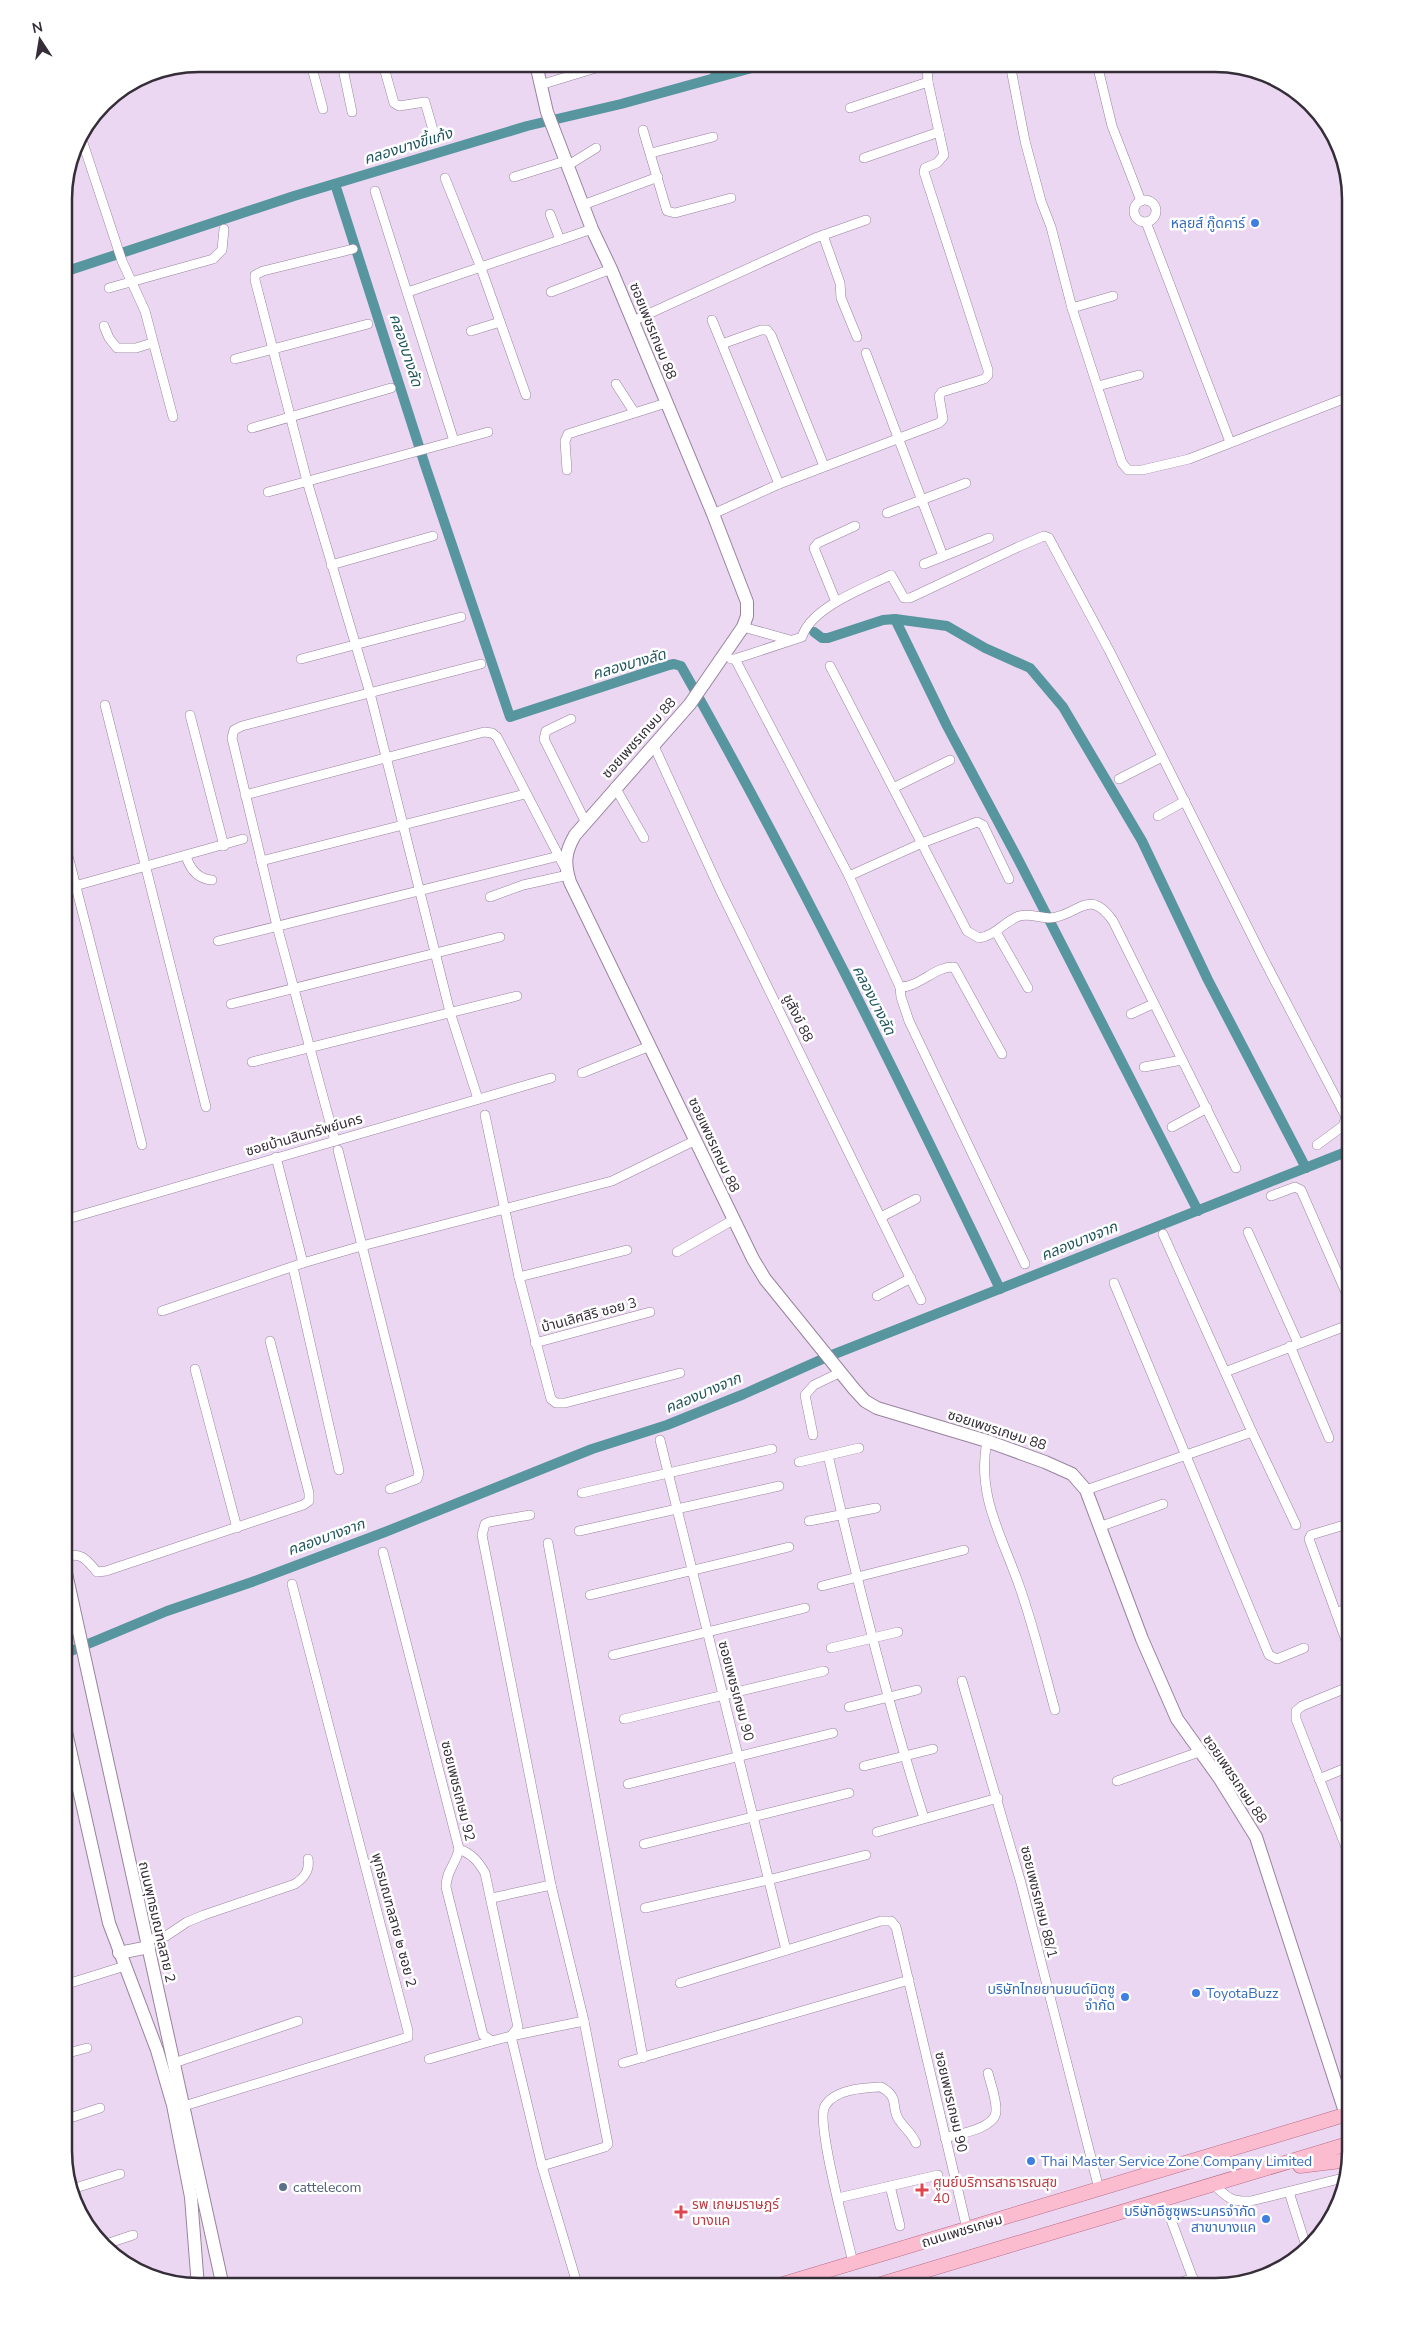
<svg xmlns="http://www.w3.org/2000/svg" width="1415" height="2351" viewBox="0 0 1415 2351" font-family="'Nunito Sans','Noto Sans Thai',sans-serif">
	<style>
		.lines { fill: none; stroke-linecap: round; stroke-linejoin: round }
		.canal { stroke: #58969f; stroke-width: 10 }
		.street-casing { stroke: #98849d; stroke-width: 10 }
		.secondary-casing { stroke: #98849d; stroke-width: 14 }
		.primary-casing { stroke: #b56d86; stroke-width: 15 }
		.street { stroke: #fff; stroke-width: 9 }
		.secondary { stroke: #fff; stroke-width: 12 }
		.primary { stroke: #fcbcd0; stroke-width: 14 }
		.shop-dot { fill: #3f7fe0; stroke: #fff; stroke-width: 2 }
		.service-dot { fill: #5c6f8a; stroke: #fff; stroke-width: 2 }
		.health-dot { fill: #e0444e; stroke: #fff; stroke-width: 2 }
		.labels { text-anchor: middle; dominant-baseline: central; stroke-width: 5; stroke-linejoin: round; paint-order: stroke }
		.shop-label { font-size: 14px; fill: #366cbe; stroke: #fff; text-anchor: end }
		.street-label { font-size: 14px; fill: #352d37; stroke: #fff }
		.health-label { font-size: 14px; fill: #be3a42; stroke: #fff; text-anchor: start }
		.service-label { font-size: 14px; fill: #4e5e75; stroke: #fff; text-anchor: start }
		.water-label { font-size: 15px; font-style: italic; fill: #21565e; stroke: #fff }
		.rim { fill: none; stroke: #352d37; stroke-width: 2.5 }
	</style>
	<rect width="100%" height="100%" fill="#ecd7f2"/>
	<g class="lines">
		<g class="canal">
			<polyline points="714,64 716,77"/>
			<path d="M 335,184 L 425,465 L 510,717 L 669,665 L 674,664 L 681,666 C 796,869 899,1079 1000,1289"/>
			<polyline points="64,272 294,196 527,126 621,104 766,64"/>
			<polyline points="895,619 947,626 985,648 1030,668 1063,707 1142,841 1208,980 1306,1168"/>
			<polyline points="814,632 822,638 828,638 883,620 895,619 947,726 1019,861 1198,1211"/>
			<polyline points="64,1654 167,1611 252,1582 385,1532 592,1449 667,1425 744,1394 827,1357 1351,1150"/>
		</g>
		<defs>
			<g id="street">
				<polyline points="261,64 266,65 281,64"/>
				<polyline points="311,64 323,109"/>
				<polyline points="342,64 352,112"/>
				<polyline points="383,64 394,103 399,106 425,102 435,137"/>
				<polyline points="1010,64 1025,141 1041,201 1051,227 1072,308 1122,463 1128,470 1142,470 1189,459 1351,396"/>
				<polyline points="1097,64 1112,126 1141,201"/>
				<polyline points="540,85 609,64"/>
				<polyline points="850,108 928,82"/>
				<polyline points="643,130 667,211 675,213 731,198"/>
				<polyline points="81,137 122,261 145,311 173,417"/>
				<polyline points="651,153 713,137"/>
				<polyline points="864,158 939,132"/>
				<polyline points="567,166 596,148"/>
				<polyline points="514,177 565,161"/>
				<polyline points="445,178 481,268 526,395"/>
				<polyline points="375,191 454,441"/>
				<circle cx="1145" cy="211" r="11"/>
				<polyline points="583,205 658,177"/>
				<polyline points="550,214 560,240"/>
				<polyline points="1146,222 1230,442"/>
				<polyline points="823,235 840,283 841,298 857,337"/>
				<polyline points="353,249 263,271 255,275 255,280 307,481 370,693 450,1012 478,1099"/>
				<polyline points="109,288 213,259 222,250 224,229"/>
				<polyline points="408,292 592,229"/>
				<polyline points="551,292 611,269"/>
				<polyline points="1072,308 1113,296"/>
				<polyline points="712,320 779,484"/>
				<polyline points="633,321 815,238 866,220"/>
				<polyline points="104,326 109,338 117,348 136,348 152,343"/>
				<polyline points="471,331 500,322"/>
				<polyline points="722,344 761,330 767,330 771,335 824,466"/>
				<polyline points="866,353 943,556"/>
				<polyline points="235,359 368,324"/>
				<polyline points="616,384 634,412"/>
				<polyline points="1098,386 1139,375"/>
				<polyline points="252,428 391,388"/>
				<polyline points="567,470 565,441 568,434 666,403"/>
				<polyline points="268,492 488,432"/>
				<polyline points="887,513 966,483"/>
				<polyline points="713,514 779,484 939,423 943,419 939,396 942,392 984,379 988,375 988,370 924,172 925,168 937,163 944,155 928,82 927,64"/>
				<polyline points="924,564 989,538"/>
				<polyline points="331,565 433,536"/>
				<polyline points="836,602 814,548 818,543 855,526"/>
				<polyline points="743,627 790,640"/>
				<polyline points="301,659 461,617"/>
				<polyline points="731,659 735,659 849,876 900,987 901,997 909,1021 1025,1264"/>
				<path d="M 735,659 L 802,637 C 811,607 865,588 891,575 L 904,598 L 910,598 L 1018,547 L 1044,536 L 1049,538 L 1109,650 L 1263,958 L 1346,1117 L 1343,1126 L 1317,1145"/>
				<path d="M 830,666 L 967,931 L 979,938 C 996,935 1004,922 1019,916 C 1029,913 1040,918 1050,918 C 1079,916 1088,886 1113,921 L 1236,1168"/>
				<polyline points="105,705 206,1107"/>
				<polyline points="190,715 224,846"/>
				<polyline points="571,719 546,731 544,739 585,821"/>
				<polyline points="654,746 719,888 921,1300"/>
				<polyline points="1119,779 1162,757"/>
				<polyline points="615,787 644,838"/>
				<polyline points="893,788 950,760"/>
				<polyline points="245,795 484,732 492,733 497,737 565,868"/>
				<polyline points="1158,816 1185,801"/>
				<polyline points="64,840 142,1145"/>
				<path d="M 186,856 C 190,869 198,879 212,880"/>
				<polyline points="261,861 525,794"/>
				<polyline points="849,876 922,843 977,822 983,825 1009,879"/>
				<polyline points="64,889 243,839"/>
				<polyline points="490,897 523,885 568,875"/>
				<polyline points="996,932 1028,988"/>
				<polyline points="218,941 559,856"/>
				<path d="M 900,987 C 920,987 935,966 954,967 L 1002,1054"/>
				<polyline points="231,1004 500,937"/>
				<polyline points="1131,1014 1153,1004"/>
				<polyline points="252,1062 517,996"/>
				<polyline points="1144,1067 1182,1060"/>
				<polyline points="582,1073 650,1046"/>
				<polyline points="485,1115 519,1277 551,1399 556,1403 565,1403 680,1373"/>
				<polyline points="1172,1127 1207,1108"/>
				<polyline points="335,1141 277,926 232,738 234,730 242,726 481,664"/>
				<polyline points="338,1150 419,1473 417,1479 390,1489"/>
				<polyline points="276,1157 303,1263"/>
				<polyline points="1271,1196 1295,1187 1301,1190 1351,1304"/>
				<polyline points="881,1217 916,1199"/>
				<polyline points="64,1220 551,1078"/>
				<polyline points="1248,1232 1298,1343"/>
				<polyline points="1163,1234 1252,1432 1296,1525"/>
				<polyline points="677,1252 733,1220"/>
				<polyline points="293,1267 339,1470"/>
				<polyline points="519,1277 627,1250"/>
				<polyline points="1114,1283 1269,1655 1277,1659 1304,1648"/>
				<polyline points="877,1296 911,1278"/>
				<polyline points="162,1311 303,1263 358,1247 612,1181 696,1140"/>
				<polyline points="535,1343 650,1312"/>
				<polyline points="1290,1346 1329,1438"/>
				<polyline points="195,1369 237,1528"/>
				<polyline points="1225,1372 1351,1324"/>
				<polyline points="813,1435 805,1395 814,1385 841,1372"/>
				<polyline points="660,1440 786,1950"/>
				<path d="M 987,1441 C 976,1496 1003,1538 1020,1588 C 1034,1628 1044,1670 1055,1710"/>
				<path d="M 828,1455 C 856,1577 886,1699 924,1818"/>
				<polyline points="799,1462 859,1448"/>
				<polyline points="1086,1490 1252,1432"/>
				<polyline points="582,1493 772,1449"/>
				<polyline points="809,1521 876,1508"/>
				<polyline points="1099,1527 1163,1504"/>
				<polyline points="579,1531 779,1486"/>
				<polyline points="548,1543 643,2058"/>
				<path d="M 383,1552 L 459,1849 C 456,1864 446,1871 446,1887 L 483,2035 L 492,2041 L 511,2036 L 542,2166 L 578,2287"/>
				<path d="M 64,1556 C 83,1553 85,1558 97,1572 L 106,1571 L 303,1505 L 309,1501 L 309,1493 L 270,1341"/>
				<polyline points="822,1586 964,1550"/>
				<polyline points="590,1595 789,1547"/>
				<polyline points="1336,1613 1351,1607"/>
				<polyline points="831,1648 898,1632"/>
				<polyline points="1351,1654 1309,1539 1311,1535 1351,1523"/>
				<polyline points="613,1655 805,1608"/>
				<polyline points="962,1681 1021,1883 1099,2189"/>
				<polyline points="849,1707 917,1690"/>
				<polyline points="624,1719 824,1671"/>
				<polyline points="864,1766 933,1749"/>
				<polyline points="1319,1779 1351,1766"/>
				<polyline points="1117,1781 1199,1752"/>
				<polyline points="628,1784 833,1733"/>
				<polyline points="877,1832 998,1798"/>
				<polyline points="644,1844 849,1793"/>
				<path d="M 459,1849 C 472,1854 478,1861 485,1873 L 518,2027 L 511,2036"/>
				<polyline points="1351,1860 1296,1719 1296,1711 1302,1706 1351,1686"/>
				<polyline points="492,1898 551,1885 482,1535 485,1524 489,1522 530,1515"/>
				<polyline points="645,1908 768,1880 866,1855"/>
				<path d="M 147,1940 L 166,1936 L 187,1922 L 204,1915 L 295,1884 C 304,1878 310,1871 308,1859"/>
				<polyline points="680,1983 881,1921 891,1921 896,1927 967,2229"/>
				<polyline points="64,1985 125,1966"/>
				<polyline points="511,2036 584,2021 551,1885"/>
				<polyline points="64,2054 87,2048"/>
				<polyline points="429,2059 492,2041"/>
				<polyline points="174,2063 298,2021"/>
				<polyline points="623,2063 909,1980"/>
				<polyline points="184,2106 408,2037 408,2031 292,1584"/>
				<polyline points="64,2120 100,2108"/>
				<path d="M 945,2138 C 958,2134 994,2129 996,2112 C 997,2100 991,2085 988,2073"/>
				<polyline points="542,2166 605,2147 608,2144 584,2021"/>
				<path d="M 1214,2185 C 1228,2198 1231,2202 1251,2201 L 1343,2178"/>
				<polyline points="890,2186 900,2226"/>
				<polyline points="72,2189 120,2174"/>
				<polyline points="1289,2192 1306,2246"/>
				<polyline points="838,2198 938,2175"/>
				<polyline points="1170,2217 1196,2287"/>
				<polyline points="106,2244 133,2235"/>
				<path d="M 853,2263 C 848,2239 815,2122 825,2106 C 835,2089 863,2088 881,2087 C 901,2098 890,2107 899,2120 C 905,2129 911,2132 916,2143"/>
				<polyline points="1168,2287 1193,2278"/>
			</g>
			<g id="secondary">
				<path d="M 536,64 L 547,112 L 592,229 L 611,269 L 713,514 L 747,602 L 747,616 L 743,627 L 690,704 L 575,835 C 565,852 564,863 570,882 L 753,1259 L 765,1279 L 854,1389 L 865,1401 L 877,1408 L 987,1441 L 1045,1462 L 1072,1474 L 1086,1490 L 1142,1639 L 1177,1719 L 1220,1779 L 1256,1837 L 1346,2115"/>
				<path d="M 64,1564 C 115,1805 169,2046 223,2287"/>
				<polyline points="64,1723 109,1923 157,2050 173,2105 191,2197 198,2287"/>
				<polyline points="119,1953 149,1947"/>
			</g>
			<g id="primary">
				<polyline points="1300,2166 1349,2160"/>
				<polyline points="773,2287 1351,2113"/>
				<polyline points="871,2287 1351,2143"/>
			</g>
		</defs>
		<use href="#street" class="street-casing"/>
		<use href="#secondary" class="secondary-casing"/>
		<use href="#primary" class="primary-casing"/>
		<use href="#street" class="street"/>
		<use href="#secondary" class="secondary"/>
		<use href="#primary" class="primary"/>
	</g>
	<g class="shop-dot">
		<circle cx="1255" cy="223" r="5"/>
		<circle cx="1196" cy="1993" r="5"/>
		<circle cx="1125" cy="1997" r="5"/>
		<circle cx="1031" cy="2161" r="5"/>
		<circle cx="1266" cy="2219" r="5"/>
	</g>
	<circle class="service-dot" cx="283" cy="2187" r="5"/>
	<g class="health-dot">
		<path d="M919.5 2182.5h5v5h5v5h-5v5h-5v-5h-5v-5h5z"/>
		<path d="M678.5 2204.5h5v5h5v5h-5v5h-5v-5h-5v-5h5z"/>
	</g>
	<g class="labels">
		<g class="shop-label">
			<text x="1245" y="223">หลุยส์ กู๊ดคาร์</text>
			<text x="1115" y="1989">บริษัทไทยยานยนต์มิตซู<tspan x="1115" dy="16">จำกัด</tspan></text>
			<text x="1206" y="1993" text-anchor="start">ToyotaBuzz</text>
			<text x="1041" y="2161" text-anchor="start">Thai Master Service Zone Company Limited</text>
			<text x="1256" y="2211">บริษัทอีซูซุพระนครจำกัด<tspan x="1256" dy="16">สาขาบางแค</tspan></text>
		</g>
		<g class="street-label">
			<text transform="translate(653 331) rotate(68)">ซอยเพชรเกษม 88</text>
			<text transform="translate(639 738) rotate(-48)">ซอยเพชรเกษม 88</text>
			<text transform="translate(798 1018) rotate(64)">ชูสังข์ 88</text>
			<text transform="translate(304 1135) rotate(-16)">ซอยบ้านสินทรัพย์นคร</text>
			<text transform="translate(714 1145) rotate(65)">ซอยเพชรเกษม 88</text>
			<text transform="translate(589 1315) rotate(-15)">บ้านเลิศสิริ ซอย 3</text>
			<text transform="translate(997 1430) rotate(18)">ซอยเพชรเกษม 88</text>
			<text transform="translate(736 1691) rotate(75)">ซอยเพชรเกษม 90</text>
			<text transform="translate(1235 1779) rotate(56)">ซอยเพชรเกษม 88</text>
			<text transform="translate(458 1791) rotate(76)">ซอยเพชรเกษม 92</text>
			<text transform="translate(1039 1902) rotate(76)">ซอยเพชรเกษม 88/1</text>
			<text transform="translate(394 1920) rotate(75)">พุทธมณฑลสาย ๒ ซอย 2</text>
			<text transform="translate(157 1922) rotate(77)">ถนนพุทธมณฑลสาย 2</text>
			<text transform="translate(951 2102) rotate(77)">ซอยเพชรเกษม 90</text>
			<text transform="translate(962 2231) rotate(-17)">ถนนเพชรเกษม</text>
		</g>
		<g class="health-label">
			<text x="933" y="2182">ศูนย์บริการสาธารณสุข<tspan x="933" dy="16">40</tspan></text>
			<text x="692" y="2204">รพ เกษมราษฎร์<tspan x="692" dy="16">บางแค</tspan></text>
		</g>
		<g class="service-label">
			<text x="293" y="2187">cattelecom</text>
		</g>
		<g class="water-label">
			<text transform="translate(408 146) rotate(-17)">คลองบางขี้แก้ง</text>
			<text transform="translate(406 350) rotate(72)">คลองบางลัด</text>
			<text transform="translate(629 664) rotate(-16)">คลองบางลัด</text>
			<text transform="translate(874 1000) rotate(63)">คลองบางลัด</text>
			<text transform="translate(1079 1241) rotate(-22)">คลองบางจาก</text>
			<text transform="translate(703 1393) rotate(-23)">คลองบางจาก</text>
			<text transform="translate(326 1537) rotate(-20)">คลองบางจาก</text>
		</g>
	</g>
	<path d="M0 0H1415V2351H0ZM199 72H1215A127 127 0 0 1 1342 199V2151A127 127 0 0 1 1215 2278H199A127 127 0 0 1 72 2151V199A127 127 0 0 1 199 72Z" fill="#fff" fill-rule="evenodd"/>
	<path class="rim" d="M199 72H1215A127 127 0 0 1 1342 199V2151A127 127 0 0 1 1215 2278H199A127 127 0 0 1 72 2151V199A127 127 0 0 1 199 72Z"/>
	<g transform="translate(40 40) rotate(348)" stroke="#ffffff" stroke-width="4" paint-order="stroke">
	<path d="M0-4L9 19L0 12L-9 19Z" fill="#352d37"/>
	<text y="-8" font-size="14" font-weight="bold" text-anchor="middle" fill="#352d37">N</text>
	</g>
</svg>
